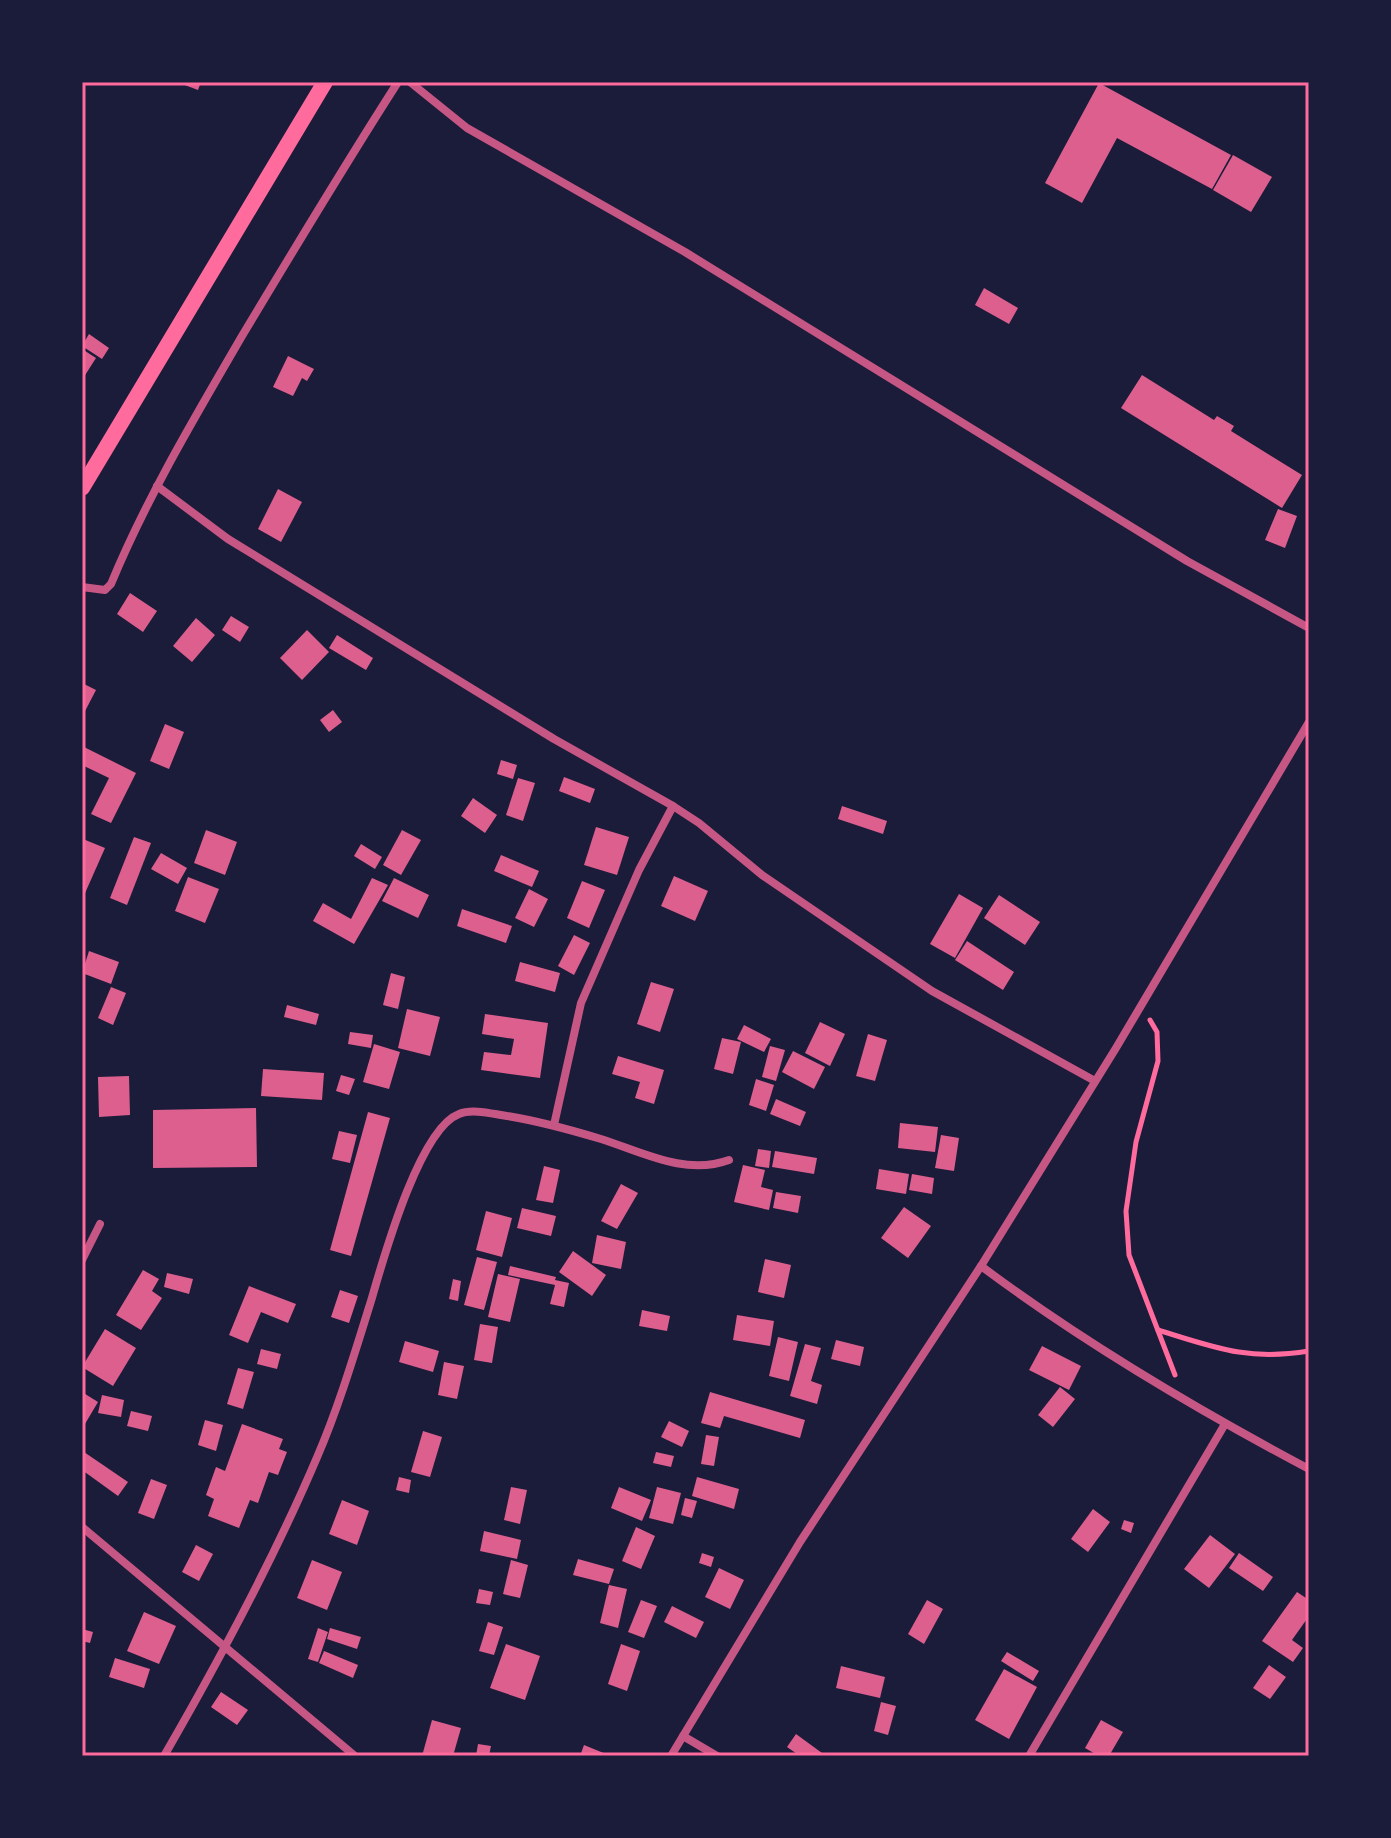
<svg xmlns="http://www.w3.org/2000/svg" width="1391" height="1838" viewBox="0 0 1391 1838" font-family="'Golos Text',sans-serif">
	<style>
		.building { fill: #dd5f8e }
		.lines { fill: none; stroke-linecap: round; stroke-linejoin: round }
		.path { stroke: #ff6b9d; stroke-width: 5 }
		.minor { stroke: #c65784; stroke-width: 8 }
		.secondary { stroke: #ff6b9d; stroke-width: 16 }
		.neatline { fill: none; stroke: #ff6b9d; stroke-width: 3 }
	</style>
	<rect width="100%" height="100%" fill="#1b1b3a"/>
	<g class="building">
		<polygon points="183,82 201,82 198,90 182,84"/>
		<polygon points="1099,83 1231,155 1212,189 1117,138 1082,203 1045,183"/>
		<polygon points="1233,155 1272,177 1251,212 1213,190"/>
		<polygon points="984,288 1018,308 1009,324 975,305"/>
		<polygon points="89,334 109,348 102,359 82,346"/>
		<polygon points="82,349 96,358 82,380"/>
		<polygon points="288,356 314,369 307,381 302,378 293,396 273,387"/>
		<polygon points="1142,375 1214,420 1217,416 1234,426 1231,431 1302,475 1282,508 1121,408"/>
		<polygon points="278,489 302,502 281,542 258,529"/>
		<polygon points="1278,509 1297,516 1285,548 1265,540"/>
		<polygon points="130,593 157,611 143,632 117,614"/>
		<polygon points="231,616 249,627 240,642 222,630"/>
		<polygon points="196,618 215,635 192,662 173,646"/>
		<polygon points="307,630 329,652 302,680 280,658"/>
		<polygon points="337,635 373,658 366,670 329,648"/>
		<polygon points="82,683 96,690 82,717"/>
		<polygon points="333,710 342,722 329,732 320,720"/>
		<polygon points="165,724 184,732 169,769 150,761"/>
		<polygon points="82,746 136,773 111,823 91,814 109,778 82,765"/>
		<polygon points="501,760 517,765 513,779 497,774"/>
		<polygon points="564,777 595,789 590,803 559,791"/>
		<polygon points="518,778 535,783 523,821 506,815"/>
		<polygon points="473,798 497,815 485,833 461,816"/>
		<polygon points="842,806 887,821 883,834 838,819"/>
		<polygon points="596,827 629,837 617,875 584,865"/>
		<polygon points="206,830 237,842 225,875 194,863"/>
		<polygon points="402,830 421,840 401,875 383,865"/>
		<polygon points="134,837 151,843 127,905 110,898"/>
		<polygon points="83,839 105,848 82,900 82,842"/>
		<polygon points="361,844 382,857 375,869 354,856"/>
		<polygon points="161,853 187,868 178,884 151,869"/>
		<polygon points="501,855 539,871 532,887 494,871"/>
		<polygon points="674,876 708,891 695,921 661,906"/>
		<polygon points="188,877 219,889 205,923 175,911"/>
		<polygon points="372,878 388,885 354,944 313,921 323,903 351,919"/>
		<polygon points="394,878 429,895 418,918 382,901"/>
		<polygon points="582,881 605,890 589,928 567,918"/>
		<polygon points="529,889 548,899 534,927 515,918"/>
		<polygon points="959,894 983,908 955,958 930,944"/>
		<polygon points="999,895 1040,922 1025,945 984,918"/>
		<polygon points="462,909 512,926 506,943 457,926"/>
		<polygon points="574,935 590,943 574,975 558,966"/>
		<polygon points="967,941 1014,972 1003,990 955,960"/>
		<polygon points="89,951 119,962 111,984 82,973"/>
		<polygon points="520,962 560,973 555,992 515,981"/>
		<polygon points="391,973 405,977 398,1009 383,1005"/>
		<polygon points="651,982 674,989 660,1032 637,1024"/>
		<polygon points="111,987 126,993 113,1025 98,1018"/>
		<polygon points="287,1005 319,1014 316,1025 284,1017"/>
		<polygon points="407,1009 440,1017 430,1056 398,1048"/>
		<polygon points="485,1014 548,1023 540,1078 481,1070 484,1052 511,1055 514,1039 482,1034"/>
		<polygon points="820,1022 845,1034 830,1066 805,1053"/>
		<polygon points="744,1025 771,1039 764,1052 737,1039"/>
		<polygon points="350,1032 373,1035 371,1048 348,1044"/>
		<polygon points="868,1034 887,1040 875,1081 856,1076"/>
		<polygon points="722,1038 741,1042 733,1074 714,1069"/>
		<polygon points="374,1044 400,1052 389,1089 363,1082"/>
		<polygon points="770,1046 785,1050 776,1081 762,1077"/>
		<polygon points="793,1051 825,1067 814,1089 782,1072"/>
		<polygon points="618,1056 664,1070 654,1104 635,1098 640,1082 612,1074"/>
		<polygon points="263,1069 324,1073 322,1100 261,1096"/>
		<polygon points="341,1075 355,1079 349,1095 336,1091"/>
		<polygon points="129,1076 130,1115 99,1117 98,1077"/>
		<polygon points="756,1079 774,1085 766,1111 749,1105"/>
		<polygon points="776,1099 806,1112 800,1126 770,1114"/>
		<polygon points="256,1108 257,1167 153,1168 153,1110"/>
		<polygon points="368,1112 390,1118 351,1256 330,1250"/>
		<polygon points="900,1123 938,1127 935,1152 898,1148"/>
		<polygon points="339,1131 357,1135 350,1163 332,1159"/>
		<polygon points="941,1135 959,1138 954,1171 935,1168"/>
		<polygon points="758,1149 771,1151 769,1168 755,1166"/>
		<polygon points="775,1151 817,1158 814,1174 772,1167"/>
		<polygon points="743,1165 765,1170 761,1187 773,1190 769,1210 734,1202"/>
		<polygon points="544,1166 560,1170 553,1203 536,1200"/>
		<polygon points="879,1169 909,1174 906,1194 876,1189"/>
		<polygon points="912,1174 934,1178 932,1194 909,1190"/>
		<polygon points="621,1184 638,1193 617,1229 601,1221"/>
		<polygon points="776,1192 801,1196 798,1213 773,1208"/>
		<polygon points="904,1207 931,1226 908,1258 881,1238"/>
		<polygon points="522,1208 556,1216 551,1236 517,1228"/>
		<polygon points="486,1211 512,1218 502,1257 476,1250"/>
		<polygon points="597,1235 626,1242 621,1269 592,1263"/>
		<polygon points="573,1251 606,1275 592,1296 559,1272"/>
		<polygon points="477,1257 497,1262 484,1310 464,1305"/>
		<polygon points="765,1259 791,1265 784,1298 758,1292"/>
		<polygon points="510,1266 556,1277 555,1280 569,1283 564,1307 550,1304 555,1285 508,1275"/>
		<polygon points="143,1270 159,1279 152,1291 162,1298 141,1330 116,1315"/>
		<polygon points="167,1273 193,1279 189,1294 164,1287"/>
		<polygon points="498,1274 520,1279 510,1322 488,1317"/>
		<polygon points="453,1279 461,1281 458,1301 449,1299"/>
		<polygon points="249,1286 296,1304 288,1323 261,1312 248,1343 229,1335"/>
		<polygon points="340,1290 358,1296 349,1323 331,1317"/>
		<polygon points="642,1310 670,1316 667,1331 639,1326"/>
		<polygon points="737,1315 774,1321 770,1346 733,1340"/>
		<polygon points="480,1324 498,1327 492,1363 474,1360"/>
		<polygon points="105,1329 136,1348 113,1386 82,1367"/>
		<polygon points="778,1337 798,1342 789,1381 769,1376"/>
		<polygon points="836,1340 864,1347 860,1366 831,1359"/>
		<polygon points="405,1341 439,1351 433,1372 399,1362"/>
		<polygon points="805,1344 821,1348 811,1381 822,1385 817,1404 790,1396"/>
		<polygon points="1042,1346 1081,1366 1069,1390 1029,1370"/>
		<polygon points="261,1349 281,1354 277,1369 257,1364"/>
		<polygon points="444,1362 464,1366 457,1399 438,1395"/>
		<polygon points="238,1368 254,1372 243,1409 227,1404"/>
		<polygon points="1060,1387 1075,1399 1053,1427 1038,1415"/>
		<polygon points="82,1392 98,1402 82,1429"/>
		<polygon points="710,1392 805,1420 800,1438 724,1416 720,1428 701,1423"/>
		<polygon points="102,1395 124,1400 121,1417 98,1413"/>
		<polygon points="131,1411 152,1416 148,1431 127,1426"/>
		<polygon points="205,1420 223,1425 216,1451 198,1445"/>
		<polygon points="669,1421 689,1431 682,1447 661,1437"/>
		<polygon points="242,1424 283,1439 279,1449 287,1452 278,1475 269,1472 258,1503 250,1500 239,1528 208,1516 214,1499 206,1495 216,1467 225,1471"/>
		<polygon points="423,1431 442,1437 430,1477 411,1472"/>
		<polygon points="706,1435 719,1437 714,1466 701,1464"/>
		<polygon points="84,1452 128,1482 118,1496 82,1470"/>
		<polygon points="656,1452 674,1456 671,1467 653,1463"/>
		<polygon points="399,1477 411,1480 409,1493 396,1490"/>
		<polygon points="697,1477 739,1489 734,1509 692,1496"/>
		<polygon points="151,1479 167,1485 154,1519 138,1513"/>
		<polygon points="511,1487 527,1490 520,1524 504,1520"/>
		<polygon points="619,1487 651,1500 642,1521 611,1508"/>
		<polygon points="657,1487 681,1493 673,1524 649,1518"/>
		<polygon points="685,1498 697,1501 692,1518 681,1515"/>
		<polygon points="342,1500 369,1511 357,1545 329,1534"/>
		<polygon points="1093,1509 1110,1522 1088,1552 1071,1539"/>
		<polygon points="1124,1520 1134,1523 1131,1533 1121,1529"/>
		<polygon points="636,1527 655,1536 641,1569 622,1561"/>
		<polygon points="484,1531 521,1540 517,1559 480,1551"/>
		<polygon points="1210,1535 1235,1554 1209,1588 1184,1569"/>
		<polygon points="196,1545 213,1554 199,1581 182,1572"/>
		<polygon points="702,1553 714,1557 711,1567 699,1563"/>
		<polygon points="1239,1553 1273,1577 1263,1591 1229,1568"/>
		<polygon points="578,1559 614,1569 609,1584 573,1575"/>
		<polygon points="312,1560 342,1572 327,1610 297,1598"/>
		<polygon points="511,1560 528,1565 520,1598 503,1594"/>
		<polygon points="719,1568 744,1580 730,1609 705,1597"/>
		<polygon points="609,1585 627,1589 618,1628 600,1623"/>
		<polygon points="479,1589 493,1592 490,1605 476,1603"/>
		<polygon points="1297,1592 1309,1600 1309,1616 1292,1640 1303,1648 1293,1662 1262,1641"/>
		<polygon points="641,1600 657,1606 644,1638 628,1632"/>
		<polygon points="927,1600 943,1609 924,1644 908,1634"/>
		<polygon points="672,1606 704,1622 696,1638 664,1622"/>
		<polygon points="144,1612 176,1626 159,1664 127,1651"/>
		<polygon points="488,1622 503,1627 494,1655 479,1651"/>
		<polygon points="318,1628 328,1632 318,1662 308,1659"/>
		<polygon points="330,1628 361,1637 357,1649 327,1639"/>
		<polygon points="82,1629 93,1632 90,1643 82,1641"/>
		<polygon points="506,1644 540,1656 525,1700 490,1688"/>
		<polygon points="621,1644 640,1651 627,1691 608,1684"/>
		<polygon points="324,1651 358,1665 353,1678 319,1663"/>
		<polygon points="1007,1652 1039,1671 1033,1681 1001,1661"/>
		<polygon points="115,1658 150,1669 144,1688 109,1677"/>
		<polygon points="1269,1665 1286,1677 1270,1699 1253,1688"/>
		<polygon points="841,1666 885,1677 880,1698 836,1688"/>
		<polygon points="1004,1669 1037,1687 1009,1739 975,1720"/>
		<polygon points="221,1692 248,1710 237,1725 211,1707"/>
		<polygon points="881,1702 896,1706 888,1735 874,1731"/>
		<polygon points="432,1720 461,1728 453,1756 422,1756"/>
		<polygon points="1101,1720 1123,1732 1109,1756 1099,1756 1085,1748"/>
		<polygon points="796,1734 822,1753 820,1756 800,1756 787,1747"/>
		<polygon points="478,1744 491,1746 489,1756 476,1756"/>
		<polygon points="584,1745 606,1754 605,1756 580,1756"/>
	</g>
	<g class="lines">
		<g class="path">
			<polyline points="1150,1020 1157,1032 1158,1061 1136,1142 1126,1211 1129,1255 1175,1375"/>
			<path d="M 1158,1330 C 1216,1348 1248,1361 1309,1351"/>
		</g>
		<g class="minor">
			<polyline points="410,82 467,128 685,252 1187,561 1309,628"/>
			<polyline points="157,486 228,539 554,739 673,806 699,823 762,875 932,991 1095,1081"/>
			<path d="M 82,587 L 105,590 L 111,584 C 147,497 195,417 242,336 C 293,251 344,166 398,82"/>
			<polyline points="554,1125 581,1003 639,870 673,806"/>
			<polyline points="82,1260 100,1224"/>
			<path d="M 981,1266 C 1084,1343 1196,1409 1309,1469"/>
			<polyline points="82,1527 355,1756"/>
			<polyline points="683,1736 717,1756"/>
			<path d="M 164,1756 C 220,1659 274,1559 318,1455 C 339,1406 355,1352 371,1301 C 383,1260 419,1129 459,1114 C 471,1109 489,1113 501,1115 C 535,1120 568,1129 601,1139 C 642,1152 685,1176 729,1160"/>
			<polyline points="671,1756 800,1542 981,1266 1116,1048 1309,722"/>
			<polyline points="1029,1756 1225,1424"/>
		</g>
		<polyline class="secondary" points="82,488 325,82"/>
	</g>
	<rect width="1391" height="1838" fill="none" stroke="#1b1b3a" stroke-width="168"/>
	<rect x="84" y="84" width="1223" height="1670" class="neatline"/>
</svg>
